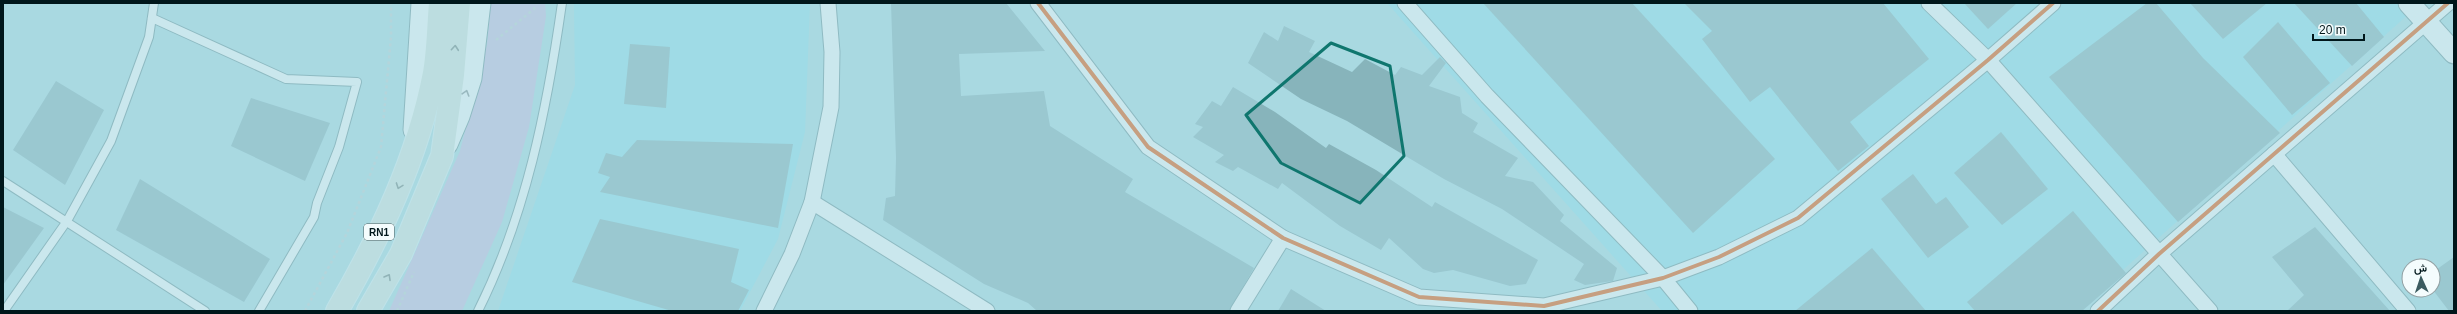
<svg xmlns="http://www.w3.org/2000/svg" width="2457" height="314" viewBox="0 0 2457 314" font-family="Helvetica,Vazirmatn,sans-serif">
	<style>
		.built { fill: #92deea }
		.green { fill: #c8bedf }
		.building { fill: #87b4bb }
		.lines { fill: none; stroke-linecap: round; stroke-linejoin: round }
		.lane-casing { stroke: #6e969c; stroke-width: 10 }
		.street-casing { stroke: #6e969c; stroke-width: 17 }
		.secondary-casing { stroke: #6e969c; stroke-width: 23 }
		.highway-casing { stroke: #d8eef2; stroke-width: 24 }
		.path { stroke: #c2d0d3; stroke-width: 2.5; stroke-dasharray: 3 3; stroke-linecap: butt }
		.lane { stroke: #f2f9fa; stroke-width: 8 }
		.street { stroke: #f2f9fa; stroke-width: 15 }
		.secondary { stroke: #f2f9fa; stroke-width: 21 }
		.highway { stroke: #d3e3dd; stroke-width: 22 }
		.cycleway-casing { stroke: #f4fcfd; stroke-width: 6 }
		.cycleway { stroke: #e8590c; stroke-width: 4 }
		.oneway { stroke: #748786 }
		.oneway2 { stroke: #859396 }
		.marked { fill: none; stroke: #0f766e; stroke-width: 3; stroke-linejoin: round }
		.labels { text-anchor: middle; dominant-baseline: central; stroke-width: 3; stroke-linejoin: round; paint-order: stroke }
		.shield { fill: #f4fcfd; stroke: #495c5f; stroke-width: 1 }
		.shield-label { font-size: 10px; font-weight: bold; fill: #00171b }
	</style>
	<rect width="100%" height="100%" fill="#a9d9e1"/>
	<g class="built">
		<polygon points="574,3 810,3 805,132 778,239 740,311 498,311 575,85"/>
		<polygon points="1387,3 2421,3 2077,311 1662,311"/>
	</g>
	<polygon class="green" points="491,3 545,3 546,16 529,127 502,222 462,311 389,311 460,151 487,44"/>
	<g class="building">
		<polygon points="891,3 1006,3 1045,51 959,54 961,96 1044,91 1050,126 1133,179 1125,192 1254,268 1229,311 1037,311 1028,303 984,284 883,220 886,198 895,196 896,158"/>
		<polygon points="1483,3 1632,3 1775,159 1693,233"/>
		<polygon points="1684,3 1883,3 1929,59 1850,122 1869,146 1838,171 1770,87 1750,102 1702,39 1712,31"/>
		<polygon points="1964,3 2017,3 1988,29"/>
		<polygon points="2147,3 2156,3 2203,58 2280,133 2178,222 2049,77"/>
		<polygon points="2190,3 2267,3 2223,39"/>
		<polygon points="2294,3 2356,3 2384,37 2352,66"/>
		<polygon points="2278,22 2330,83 2292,115 2243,57"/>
		<polygon points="1284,26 1315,41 1309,52 1352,72 1365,59 1395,75 1401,67 1422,75 1440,57 1446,63 1429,86 1460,97 1462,113 1478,123 1473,132 1518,158 1505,176 1533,182 1564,215 1560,221 1617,268 1613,281 1585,285 1574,280 1584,264 1502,209 1444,179 1347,121 1301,99 1248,63 1264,32 1278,41"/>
		<polygon points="630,44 670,47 666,108 624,104"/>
		<polygon points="56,81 104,110 65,185 13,150"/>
		<polygon points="1233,87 1275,112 1326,148 1329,144 1376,170 1432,207 1435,202 1538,260 1526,284 1510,286 1453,270 1434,273 1423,269 1389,238 1381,250 1340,226 1282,183 1278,189 1238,167 1233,171 1215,162 1224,155 1193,137 1203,127 1195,124 1212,101 1221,106"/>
		<polygon points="251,98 330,123 305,181 231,146"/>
		<polygon points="2001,132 2048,189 2002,225 1954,173"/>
		<polygon points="637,140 793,144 778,228 600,192 610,177 598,173 606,153 622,157"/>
		<polygon points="1913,174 1936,204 1946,197 1969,227 1928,258 1881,199"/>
		<polygon points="140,179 270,259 244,302 116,230"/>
		<polygon points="3,207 44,228 3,285"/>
		<polygon points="2073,211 2126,273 2082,311 1975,311 1967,302"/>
		<polygon points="600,219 739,249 731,282 749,290 738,311 672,311 572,282"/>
		<polygon points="2315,227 2390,311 2287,311 2304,295 2272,257"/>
		<polygon points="1872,248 1926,311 1795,311"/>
		<polygon points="2454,257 2454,311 2449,311 2433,290 2433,272"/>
		<polygon points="1291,289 1326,311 1278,311"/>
	</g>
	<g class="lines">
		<defs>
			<g id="lane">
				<polyline points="152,18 286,79 357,82 339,147 317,203 314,217 259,311"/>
				<polyline points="3,181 205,311"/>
				<polyline points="4,311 67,221 111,141 149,37 154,3"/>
				<path d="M 478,311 C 526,215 547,109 562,3"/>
			</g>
			<g id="street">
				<polyline points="1038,3 1148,147 1283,238 1419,297 1544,306 1663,278 1719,257 1798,218 1988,60 2053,3"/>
				<polyline points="1405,3 1487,96 1663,278 1690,311"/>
				<polyline points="1929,3 1988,60 2210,311"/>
				<polyline points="2274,154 2408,311"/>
				<polyline points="812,202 987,311"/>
				<polyline points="764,311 792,254 812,202 831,107 832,52 828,3"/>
				<polyline points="1238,311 1283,238"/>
				<polyline points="2098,311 2159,254 2448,3"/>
			</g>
			<g id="secondary">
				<polyline points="2409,3 2454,53"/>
				<polyline points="414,130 422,3"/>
				<polyline points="447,144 459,116 471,78 480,3"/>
			</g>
			<g id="highway">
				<path d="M 337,311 C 380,237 418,157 434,73 C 438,50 438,26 440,3"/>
				<polyline points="368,311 401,254 442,156 453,75 459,3"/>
			</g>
		</defs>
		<use href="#lane" class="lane-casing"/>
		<use href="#street" class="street-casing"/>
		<use href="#secondary" class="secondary-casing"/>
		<use href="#highway" class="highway-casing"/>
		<g class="path">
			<polyline points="496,40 534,9 536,3"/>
			<polyline points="305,311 347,233 381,147 391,37 391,3"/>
			<polyline points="397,311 414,272"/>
		</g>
		<use href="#lane" class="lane"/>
		<use href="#street" class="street"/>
		<use href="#secondary" class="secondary"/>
		<use href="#highway" class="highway"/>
		<defs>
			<g id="cycleway">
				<polyline points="1038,3 1148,147 1283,238 1419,297 1544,306 1663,278 1719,257 1798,218 1988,60 2053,3"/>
				<polyline points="2098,311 2159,254 2448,3"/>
			</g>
		</defs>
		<use href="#cycleway" class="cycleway-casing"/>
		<use href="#cycleway" class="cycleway"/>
	</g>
	<defs><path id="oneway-chevron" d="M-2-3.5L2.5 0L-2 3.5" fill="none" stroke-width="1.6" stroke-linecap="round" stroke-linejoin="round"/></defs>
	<g class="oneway">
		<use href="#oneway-chevron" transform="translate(455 48) rotate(-85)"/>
		<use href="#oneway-chevron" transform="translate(399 186) rotate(110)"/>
		<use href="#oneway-chevron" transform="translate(388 277) rotate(-60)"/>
	</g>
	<use class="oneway2" href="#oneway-chevron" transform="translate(466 93) rotate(-73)"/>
	<path d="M0 0H2457V314H0ZM 1331,43 L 1390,66 L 1404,156 L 1360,203 L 1281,163 L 1246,115 Z" fill="#a9d9e1" fill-opacity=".55" fill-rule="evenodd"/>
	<path class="marked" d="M 1331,43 L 1390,66 L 1404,156 L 1360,203 L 1281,163 L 1246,115 Z"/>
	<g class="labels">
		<rect class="shield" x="364" y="224" width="30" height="16" rx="3"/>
		<g class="shield-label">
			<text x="379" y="232">RN1</text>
		</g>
	</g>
	<rect width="2457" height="314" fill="none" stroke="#00171b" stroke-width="8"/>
	<g transform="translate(2421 278) rotate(357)"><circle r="19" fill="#f4fcfd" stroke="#92a0a3"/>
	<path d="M0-3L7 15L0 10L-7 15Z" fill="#3b5b60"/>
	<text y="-6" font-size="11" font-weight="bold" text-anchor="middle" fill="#00171b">ش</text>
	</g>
	<path d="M2313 34v6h51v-6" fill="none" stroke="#00171b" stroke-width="2"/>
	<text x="2319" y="34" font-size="12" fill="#00171b" stroke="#f4fcfd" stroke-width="3" paint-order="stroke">20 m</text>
</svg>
